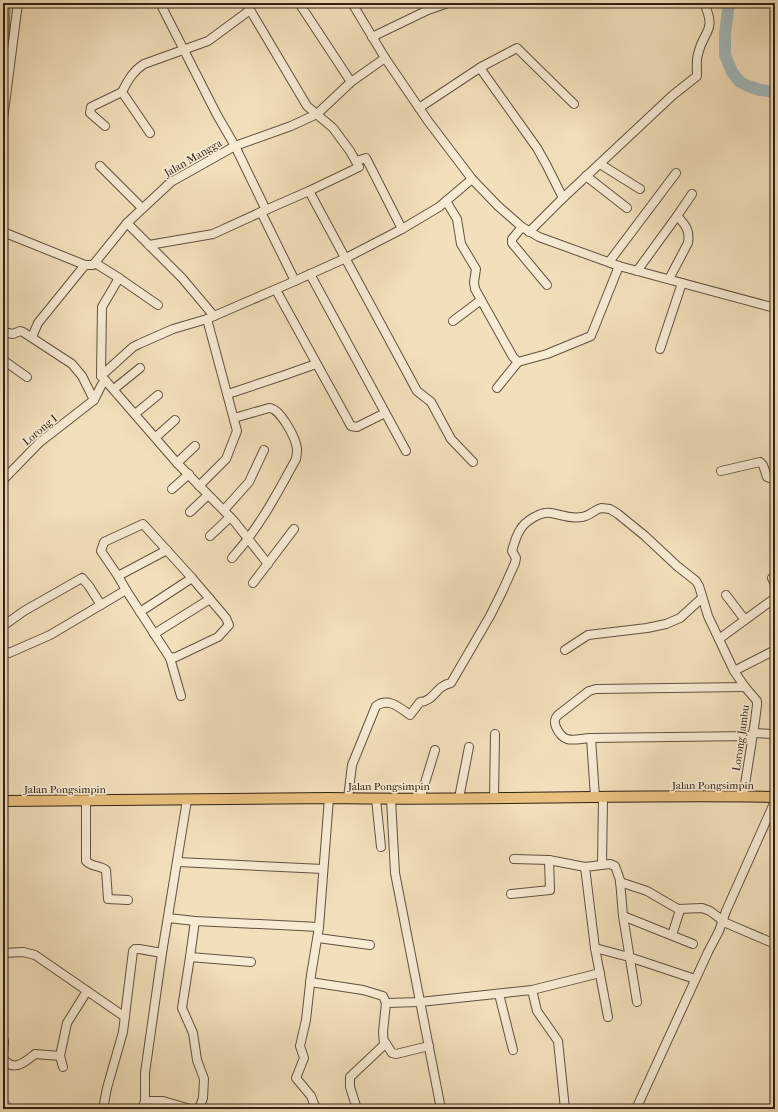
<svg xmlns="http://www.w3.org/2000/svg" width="778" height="1112" viewBox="0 0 778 1112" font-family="'IM FELL French Canon',serif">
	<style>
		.green { fill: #b8c392; stroke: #747254 }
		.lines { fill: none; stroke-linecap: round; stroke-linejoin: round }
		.river { stroke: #a2babd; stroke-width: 12 }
		.minor-casing { stroke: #61513f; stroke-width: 10 }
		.major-casing { stroke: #312115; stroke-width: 12 }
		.minor { stroke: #f7ebd3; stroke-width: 8 }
		.major { stroke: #e9c07e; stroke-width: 10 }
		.labels { text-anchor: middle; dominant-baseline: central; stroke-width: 3.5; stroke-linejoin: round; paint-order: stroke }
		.street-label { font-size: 11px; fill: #312115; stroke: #f7ebd3 }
	</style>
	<rect width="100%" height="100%" fill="#f2e0bc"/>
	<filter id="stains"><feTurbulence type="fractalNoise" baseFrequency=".005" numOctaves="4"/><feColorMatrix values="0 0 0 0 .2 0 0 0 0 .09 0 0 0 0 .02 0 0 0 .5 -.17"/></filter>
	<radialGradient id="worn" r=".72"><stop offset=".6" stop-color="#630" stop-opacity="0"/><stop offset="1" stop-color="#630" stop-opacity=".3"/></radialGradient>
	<polygon class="green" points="3,3 7,3 10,10 9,38 3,87"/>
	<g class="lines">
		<g class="river">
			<polyline points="729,3 725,33 725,55 732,72 740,82 748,86 760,90 775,92"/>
			<polyline points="3,1103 8,1109"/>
		</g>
		<defs>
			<g id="minor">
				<polyline points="160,3 217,115 235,146 266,210"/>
				<polyline points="246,3 307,106 333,128 350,151 359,167 309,191 261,212 295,281"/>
				<polyline points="299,3 351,82"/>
				<polyline points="352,3 385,58 428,121 472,179 498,206 522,227 539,237 619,266 775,308"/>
				<polyline points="372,37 428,10 448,3"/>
				<polyline points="480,68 537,148 547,166 563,198"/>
				<polyline points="419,108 481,67 517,48 574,104"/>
				<polyline points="3,119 18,3"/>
				<polyline points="105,126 90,113 91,107 122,92"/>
				<path d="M 150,133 L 122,92 C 128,80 133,71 144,64 L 208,41 L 250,10"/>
				<polyline points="357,161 366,158 402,229"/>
				<polyline points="600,164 640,189"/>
				<polyline points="100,166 142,208"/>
				<polyline points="586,176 627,208"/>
				<polyline points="309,191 417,391 431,402 451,439 473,462"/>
				<polyline points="446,201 457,219 461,244 476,269 474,282 475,289 513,357 518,362 547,354 591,336 619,266"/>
				<polyline points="677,216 692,194"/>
				<polyline points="127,223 182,278 214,316"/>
				<polyline points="522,227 512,239 512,243 547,285"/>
				<polyline points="3,232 85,265 93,265 127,223 171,182 235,146 291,126 317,114 351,82 385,58"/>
				<path d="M 529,232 L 563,198 L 673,95 L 697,76 C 697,69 696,60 698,54 C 704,29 717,32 704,3"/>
				<polyline points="149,245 213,234 261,212"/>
				<polyline points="609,262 676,173"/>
				<polyline points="95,263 119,278 102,307 101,376"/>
				<path d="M 637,271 L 677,216 C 686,225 690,231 688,243 L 669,279"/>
				<polyline points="310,274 406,451"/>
				<polyline points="119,278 158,305"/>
				<polyline points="276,290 351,426 357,427 385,413"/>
				<polyline points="453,321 481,300"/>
				<polyline points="3,332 13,334 20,331 23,332 72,364 82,376 94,400"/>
				<polyline points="32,337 38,323 85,265"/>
				<polyline points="660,349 682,283"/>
				<polyline points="3,360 27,377"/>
				<polyline points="105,380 177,463 234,521 268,564"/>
				<polyline points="497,388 518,362"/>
				<polyline points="114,389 140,368"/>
				<polyline points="228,394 282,376 316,364"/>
				<polyline points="135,414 158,395"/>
				<polyline points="156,437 175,420"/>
				<polyline points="177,463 195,446"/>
				<polyline points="721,471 760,462 763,465 767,477 775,480"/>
				<path d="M 3,480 L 40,442 L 94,400 C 98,393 100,386 105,380 L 101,376 L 133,347 L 139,344 L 173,329 L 207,319 L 288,284 L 346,258 L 402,229 L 439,207 L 472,179"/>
				<polyline points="199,486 226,459 237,431 207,319"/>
				<polyline points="172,489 189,474"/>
				<polyline points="224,510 249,482 264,450"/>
				<polyline points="190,512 208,495"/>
				<polyline points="210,536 230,517"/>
				<path d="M 232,558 C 259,528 277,494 296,459 C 297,455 297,452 297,449 C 296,438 280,408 269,408 L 234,418"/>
				<polyline points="118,576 167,550"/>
				<polyline points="772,578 775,584"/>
				<polyline points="253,583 294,529"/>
				<polyline points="126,590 118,576 101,551 104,542 143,524 192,578 226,618 229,625 218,637 176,657 170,658"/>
				<polyline points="726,595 745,620"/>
				<polyline points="140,612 192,578"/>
				<polyline points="3,626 24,611 82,578 89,586 101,605"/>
				<polyline points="154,634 210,599"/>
				<polyline points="719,639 775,598"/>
				<polyline points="3,650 9,653 50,635 126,590 170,658 181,696"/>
				<polyline points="565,650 588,635 647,628 666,624 680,618 702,598"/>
				<polyline points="734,671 775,650"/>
				<path d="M 745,687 L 596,689 L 589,691 L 558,715 C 554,719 554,722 556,727 C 564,745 574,739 591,738 L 752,736"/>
				<polyline points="753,733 775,734"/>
				<polyline points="591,738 595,797"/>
				<path d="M 348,798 L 352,765 L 376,706 C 389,697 400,708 410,715 L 420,702 C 435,701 435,686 451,683 L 490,616 L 502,592 L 515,563 L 516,558 L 512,551 C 514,544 516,536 520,530 C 525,521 541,511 551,513 C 564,515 567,519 582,517 C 590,516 594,510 601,508 L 610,509 L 618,514 L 645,536 L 677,566 L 696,581 L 699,586 L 708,616 L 734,671 L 745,687 L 757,701 L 757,705 L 755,721 L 743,797"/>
				<polyline points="459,798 469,747"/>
				<polyline points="494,798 495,734"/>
				<polyline points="376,799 381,847"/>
				<polyline points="391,799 395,873 441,1109"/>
				<polyline points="420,799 435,750"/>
				<path d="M 86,800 L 86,861 C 91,867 100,865 106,870 L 108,899 L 128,900"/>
				<polyline points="514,859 549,860"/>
				<polyline points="178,862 323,869"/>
				<polyline points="602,864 603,798"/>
				<polyline points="620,882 647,891 678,909 702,908 710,911 726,923 775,944"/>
				<polyline points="511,894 550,890 549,860 585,867"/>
				<polyline points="623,916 693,944"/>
				<polyline points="168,918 195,921 319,927"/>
				<polyline points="672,935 680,910"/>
				<polyline points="318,938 370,945"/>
				<polyline points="595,948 629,957 695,979"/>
				<polyline points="3,953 23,952 35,955 125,1017"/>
				<polyline points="190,957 195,921"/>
				<polyline points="310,982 363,990 383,996 386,1003 420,1002 532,990 537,1011 558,1041 565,1109"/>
				<polyline points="532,990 600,973"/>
				<polyline points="499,994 513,1050"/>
				<polyline points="608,1017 595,948 585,867 610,864 615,866 620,880 623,916 637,1002"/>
				<polyline points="3,1038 4,1042 3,1054"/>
				<polyline points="385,1042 392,1053 396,1054 429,1046"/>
				<path d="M 3,1058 C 13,1073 25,1062 35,1054 L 60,1056"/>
				<polyline points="63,1067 60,1056 67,1023 87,991"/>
				<polyline points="145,1101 163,1101 190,1109"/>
				<polyline points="103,1109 107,1088 123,1032 133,951 135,949 139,949 162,953"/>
				<polyline points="142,1109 145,1101 145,1073 162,953 187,800"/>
				<polyline points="199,1109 203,1098 204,1079 197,1060 193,1033 182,1008 190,957 251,962"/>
				<polyline points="316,1109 311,1096 296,1078 304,1058 300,1046 306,1020 311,975 319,927 329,798"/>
				<polyline points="357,1109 350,1087 350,1077 384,1045 383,1032 386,1003"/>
				<polyline points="636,1109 708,952 719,931 726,911 775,801"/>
			</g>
			<path id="major" d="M 3,801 L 329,798 C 478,801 626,794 775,797"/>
		</defs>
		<use href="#minor" class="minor-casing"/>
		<use href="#major" class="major-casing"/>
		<use href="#minor" class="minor"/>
		<use href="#major" class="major"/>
	</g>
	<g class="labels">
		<g class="street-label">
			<text transform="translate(193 158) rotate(-30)">Jalan Mangga</text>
			<text transform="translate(40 430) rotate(-40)">Lorong I</text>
			<text transform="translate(741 738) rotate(-82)">Lorong Jambu</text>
			<text x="713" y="785">Jalan Pongsimpin</text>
			<text x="389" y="786">Jalan Pongsimpin</text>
			<text x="65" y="789">Jalan Pongsimpin</text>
		</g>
	</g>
	<rect width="778" height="1112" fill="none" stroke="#f2e0bc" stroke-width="16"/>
	<rect x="4" y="4" width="770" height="1104" fill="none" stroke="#312115" stroke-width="2"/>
	<rect x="8" y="8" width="762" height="1096" fill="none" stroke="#312115"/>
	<rect width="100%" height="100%" filter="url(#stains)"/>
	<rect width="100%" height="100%" fill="url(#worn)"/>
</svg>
